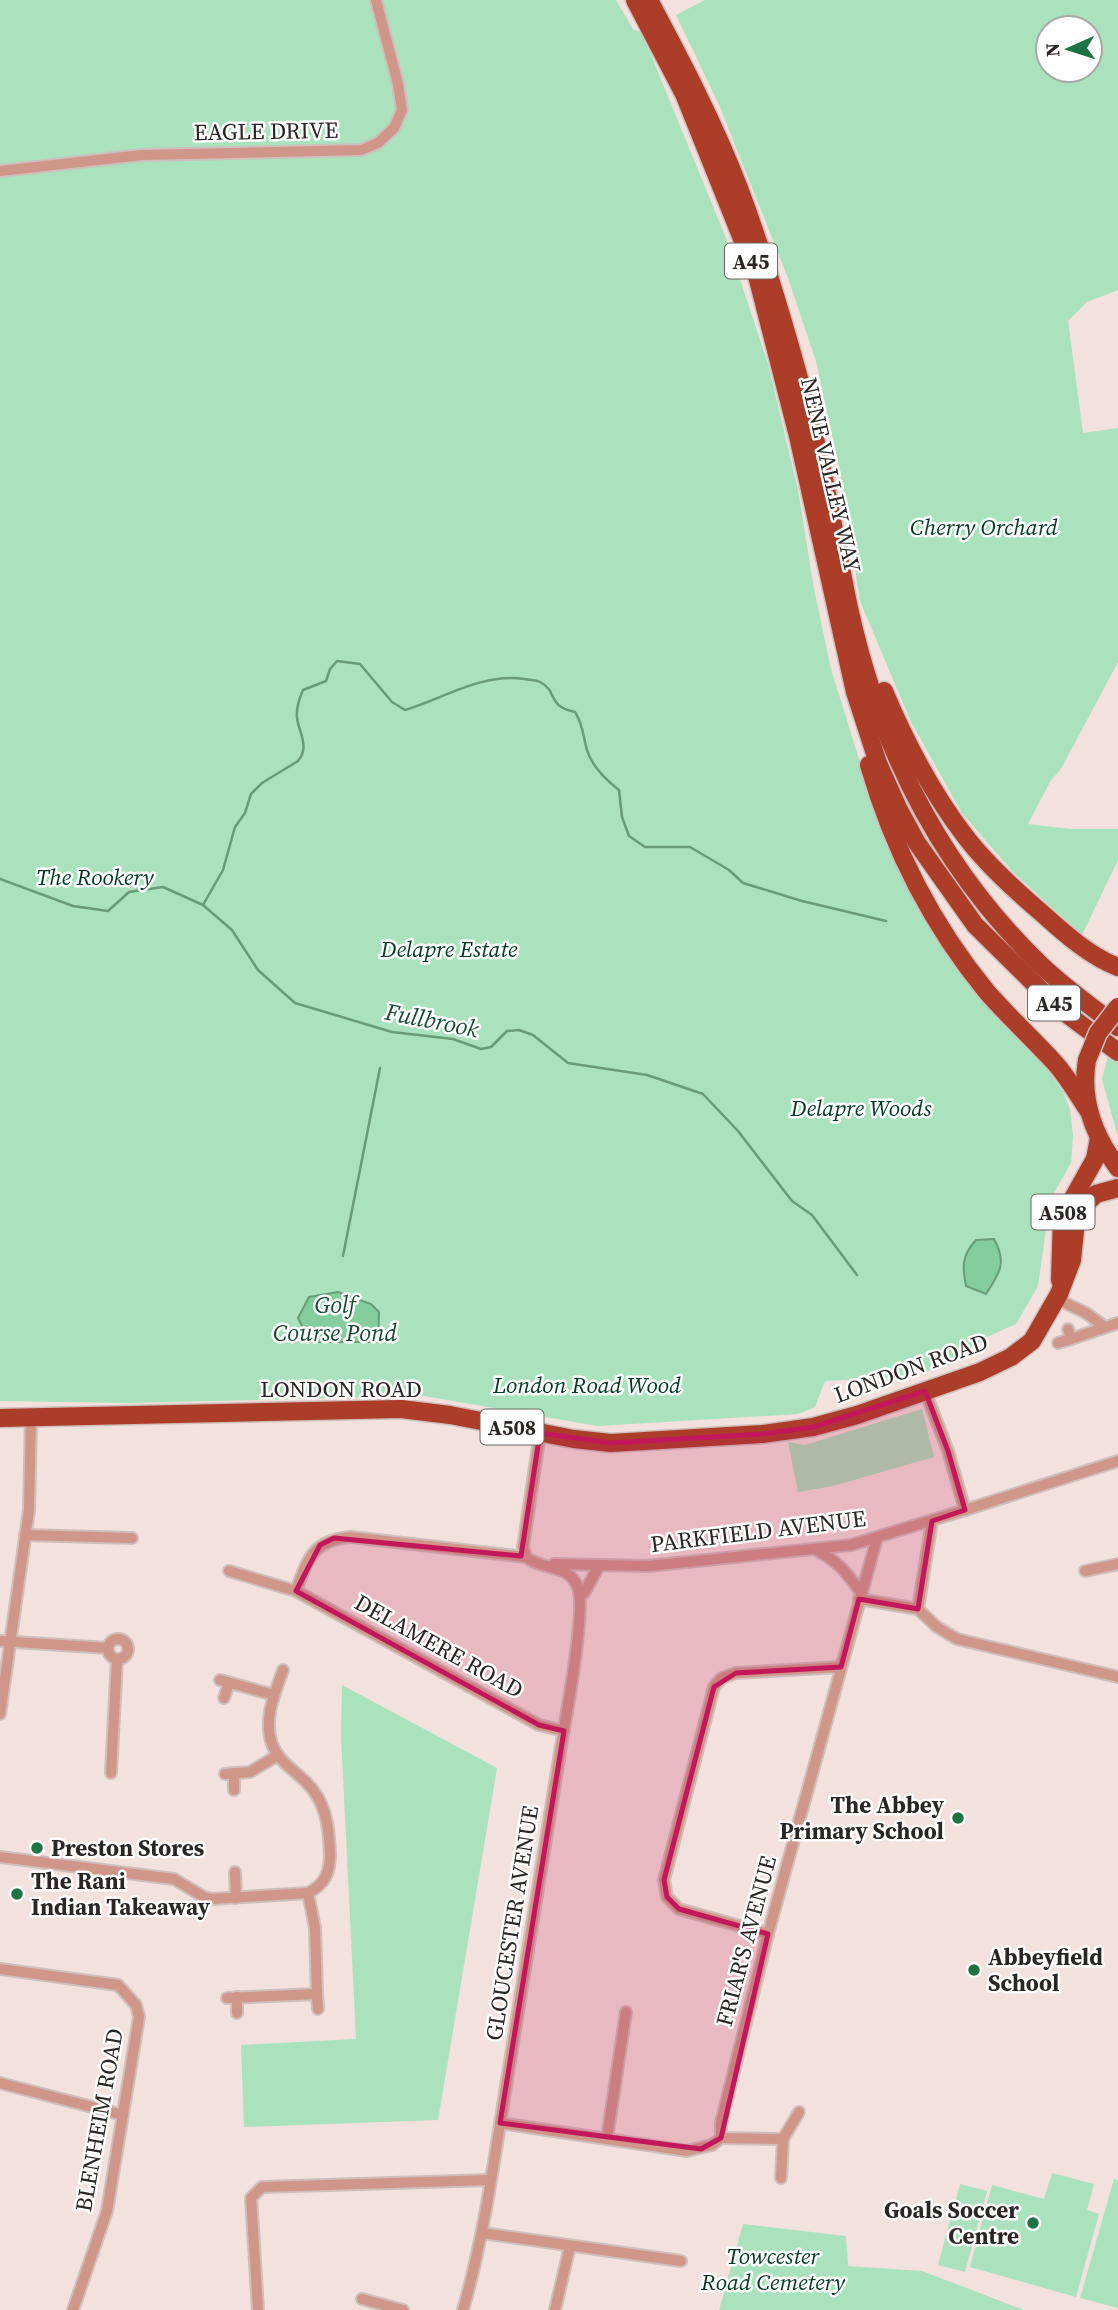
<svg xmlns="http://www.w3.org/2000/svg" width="1118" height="2310" viewBox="0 0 1118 2310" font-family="'Source Serif 4',serif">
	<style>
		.green { fill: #a9e2bc; fill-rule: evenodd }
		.water { fill: #84ce9e; stroke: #699b79; stroke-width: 2 }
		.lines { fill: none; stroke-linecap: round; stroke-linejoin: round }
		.stream { stroke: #699b79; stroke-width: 2.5 }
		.minor-casing { stroke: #cfbfbc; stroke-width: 14 }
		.trunk-casing { stroke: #cfbfbc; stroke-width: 21 }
		.minor { stroke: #cf9689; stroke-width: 10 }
		.trunk { stroke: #ac3d28; stroke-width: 18 }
		.trunk-bridge-casing { stroke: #cfbfbc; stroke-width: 21; stroke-linecap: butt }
		.trunk-bridge { stroke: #ac3d28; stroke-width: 18 }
		.marked { fill: #c2185b; fill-opacity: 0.2; stroke: #c2185b; stroke-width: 5; stroke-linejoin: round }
		.poi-dot { fill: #1e7345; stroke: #fff; stroke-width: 2.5 }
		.labels { text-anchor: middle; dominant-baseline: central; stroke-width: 5; stroke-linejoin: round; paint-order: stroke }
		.shield { fill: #fff; stroke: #6b6665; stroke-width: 2 }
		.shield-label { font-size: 21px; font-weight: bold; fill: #2b2523 }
		.street-label { font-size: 23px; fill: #2b2523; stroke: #fff }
		.park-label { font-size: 23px; font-style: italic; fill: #003b1e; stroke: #fff }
		.poi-label { font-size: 23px; font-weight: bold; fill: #2b2523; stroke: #fff; text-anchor: start }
		.water-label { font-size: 24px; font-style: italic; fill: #164d2e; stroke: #fff }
	</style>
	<rect width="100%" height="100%" fill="#f3e1dd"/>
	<g class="green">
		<polygon points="0,0 616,0 633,29 642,33 728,243 768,364 798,490 814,589 831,669 878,820 913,895 935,935 973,983 1040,1059 1063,1092 1070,1109 1073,1136 1071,1163 1054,1193 1048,1215 1038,1286 1016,1324 987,1337 950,1365 904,1377 825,1381 815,1407 798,1414 598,1426 424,1396 128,1403 0,1401"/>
		<path d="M 705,0 L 1118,0 L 1118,290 L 1087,302 L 1068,321 L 1083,433 L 1118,428 L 1118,662 L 1062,767 L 1050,782 L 1028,824 L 1071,829 L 1118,829 L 1118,860 L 1082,935 L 1013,872 L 962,813 L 911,722 L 860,601 L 841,476 L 816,361 L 788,278 L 720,107 L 676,15 ZM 1090,28 L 1090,70 L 1048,70 L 1048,28 Z"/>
		<polygon points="1108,1056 1118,1062 1118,1137 1102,1079"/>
		<polygon points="922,1409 934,1457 833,1486 798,1492 788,1442 805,1445"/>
		<polygon points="342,1685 497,1768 438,2120 244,2127 241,2045 356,2039 341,1736"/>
		<polygon points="1052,2173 1094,2184 1087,2210 1099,2214 1076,2297 970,2267 992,2185 1044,2199"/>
		<polygon points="1114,2179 1118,2180 1118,2308 1080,2298"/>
		<polygon points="960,2184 987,2191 965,2272 938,2265"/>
		<polygon points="743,2224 846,2236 848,2266 922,2271 1024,2310 719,2310"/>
	</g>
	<g class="water">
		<path d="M 994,1239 C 1007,1262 1000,1273 986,1294 L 966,1286 C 962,1266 962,1255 976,1240 Z"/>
		<polygon points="338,1292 371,1304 379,1312 378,1342 310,1342 298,1318 309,1297"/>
	</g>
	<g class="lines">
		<g class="stream">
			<polyline points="0,879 73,906 108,911 129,892 163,887 203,905 232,930 258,970 295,1003 392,1032 453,1039 481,1049 491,1047 507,1031 519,1030 533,1035 568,1063 647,1075 703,1094 738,1131 792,1201 812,1215 857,1275"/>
			<path d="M 203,905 L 223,870 L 235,827 L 245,813 L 251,794 L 262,783 L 298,761 C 310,747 299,733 297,718 C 296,708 299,699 303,690 L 326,681 L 330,669 L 337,661 L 360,664 L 392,702 L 405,710 C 444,698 482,673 524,679 C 529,680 536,680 540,682 C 559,692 546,706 575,712 C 583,724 583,736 587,750 C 592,767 606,780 619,790 L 622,817 L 629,836 L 645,847 L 690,847 L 729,870 L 743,883 L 802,901 L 886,921"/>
			<polyline points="343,1256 380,1068"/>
		</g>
		<defs>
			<g id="minor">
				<polyline points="0,171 142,155 361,150 378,143 394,128 402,110 398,84 376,0"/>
				<polyline points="1057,1299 1086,1313 1105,1327"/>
				<polyline points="1071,1339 1118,1323"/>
				<polyline points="1058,1343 1071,1339 1068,1329"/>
				<polyline points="965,1510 1118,1461"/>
				<polyline points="25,1535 132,1538"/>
				<path d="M 816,1550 C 837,1560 848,1574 861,1593"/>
				<polyline points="526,1557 523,1547 540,1433"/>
				<polyline points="554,1564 648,1566 851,1545 965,1510 948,1451 925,1391"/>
				<polyline points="229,1571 296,1591 539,1725 564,1731"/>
				<polyline points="1085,1571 1118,1564"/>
				<path d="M 296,1591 C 308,1558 313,1540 351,1537 L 526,1557 C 543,1571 569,1563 578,1588 C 586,1609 567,1712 562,1740 C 544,1856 525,1971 506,2086 C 494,2161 484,2237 463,2310"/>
				<polyline points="580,1596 584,1593 599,1566"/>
				<polyline points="859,1599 918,1609 937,1627 957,1639 1118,1677"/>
				<polyline points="918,1609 932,1521"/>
				<circle cx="118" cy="1649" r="10"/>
				<polyline points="0,1641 108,1648"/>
				<polyline points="220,1680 274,1695"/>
				<polyline points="224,1698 229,1683"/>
				<polyline points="0,1714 29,1510 31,1416"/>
				<polyline points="111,1773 117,1659"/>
				<polyline points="234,1773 234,1790"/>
				<polyline points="225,1774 250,1772 278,1755"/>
				<polyline points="0,1857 174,1879 204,1897 212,1899 308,1893"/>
				<polyline points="235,1872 236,1898"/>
				<polyline points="768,1934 679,1909 667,1897 664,1880 714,1687 722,1678 736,1673 841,1667"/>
				<polyline points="0,1969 118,1985 136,2005 139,2017 107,2211 73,2310"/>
				<polyline points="317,1994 318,2009"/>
				<polyline points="237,1997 237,2013"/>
				<path d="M 227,1998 L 317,1994 L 315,1928 L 308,1893 C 325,1884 330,1873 330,1854 C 329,1826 326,1800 304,1780 C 291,1768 278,1760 272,1744 C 263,1719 275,1693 283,1670"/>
				<polyline points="0,2083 123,2115"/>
				<polyline points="500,2123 687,2151 712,2145 721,2138 721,2123 768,1934 877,1538"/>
				<polyline points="607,2138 626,2012"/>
				<polyline points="721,2138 783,2139 781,2178"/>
				<polyline points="783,2139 799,2112"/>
				<polyline points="482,2233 681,2261"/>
				<polyline points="362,2299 403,2310"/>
				<polyline points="258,2310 251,2198 262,2187 490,2180"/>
				<polyline points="555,2310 570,2246"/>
			</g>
			<g id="trunk">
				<polyline points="635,0 684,94 757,276 798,436 855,692 878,763 898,808 917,843 975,925 1060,1009 1118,1052"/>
				<path d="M 649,0 C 682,62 714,123 739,188 C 768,266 791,346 812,427 C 828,486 836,548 849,608 C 879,745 940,868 1041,965 C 1065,988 1092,1007 1118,1027"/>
				<path d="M 884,691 C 905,741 932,793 965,836 C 987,865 1016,891 1044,915 C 1065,934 1091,957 1118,967"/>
				<path d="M 869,765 C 893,848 932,925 987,992 C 1008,1016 1032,1038 1054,1062 C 1067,1076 1077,1094 1088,1110"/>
				<path d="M 1087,1060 C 1080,1100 1094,1136 1118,1168"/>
				<polyline points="1060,1280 1062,1218 1095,1159 1099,1138"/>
				<polyline points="0,1418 401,1409 450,1415 574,1439 611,1443 762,1434 813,1427 857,1415 980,1372 1011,1357 1032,1341 1059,1294 1072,1260 1076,1221 1084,1205 1096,1194 1118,1188"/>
			</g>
		</defs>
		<use href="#minor" class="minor-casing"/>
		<use href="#trunk" class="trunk-casing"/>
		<use href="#minor" class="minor"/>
		<use href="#trunk" class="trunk"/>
		<defs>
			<polyline id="trunk-bridge" points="1087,1060 1098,1033 1118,1007"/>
		</defs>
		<use href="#trunk-bridge" class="trunk-bridge-casing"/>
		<use href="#trunk-bridge" class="trunk-bridge"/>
	</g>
	<path class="marked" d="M 925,1391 L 948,1451 L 965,1510 L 932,1521 L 918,1609 L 859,1599 L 841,1667 L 736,1673 L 714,1687 L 664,1880 L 667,1897 L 679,1909 L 768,1934 L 721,2138 L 701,2149 L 500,2123 L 564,1731 L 539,1725 L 296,1591 L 320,1545 L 334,1538 L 521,1556 L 540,1433 L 611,1443 L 762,1434 L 813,1427 Z"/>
	<g class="poi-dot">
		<circle cx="958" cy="1818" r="7"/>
		<circle cx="37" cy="1848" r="7"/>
		<circle cx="17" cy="1894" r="7"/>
		<circle cx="974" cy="1970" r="7"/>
		<circle cx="1033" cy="2223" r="7"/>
	</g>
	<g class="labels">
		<g class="shield">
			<rect x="725" y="243.5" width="52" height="35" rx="5"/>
			<rect x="1028" y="985.5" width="52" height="35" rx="5"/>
			<rect x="1031.5" y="1194.5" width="63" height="35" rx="5"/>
			<rect x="480.5" y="1409.5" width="63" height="35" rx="5"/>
		</g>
		<g class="shield-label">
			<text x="751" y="261">A45</text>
			<text x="1054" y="1003">A45</text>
			<text x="1063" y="1212">A508</text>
			<text x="512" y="1427">A508</text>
		</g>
		<g class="street-label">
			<text transform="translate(266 131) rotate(-1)">EAGLE DRIVE</text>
			<text transform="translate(831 475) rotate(77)">NENE VALLEY WAY</text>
			<text transform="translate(911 1368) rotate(-20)">LONDON ROAD</text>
			<text x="341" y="1389">LONDON ROAD</text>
			<text transform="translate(758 1531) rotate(-7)">PARKFIELD AVENUE</text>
			<text transform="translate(439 1646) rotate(29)">DELAMERE ROAD</text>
			<text transform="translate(512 1923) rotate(-81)">GLOUCESTER AVENUE</text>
			<text transform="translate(746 1941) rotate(-75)">FRIAR'S AVENUE</text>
			<text transform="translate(99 2120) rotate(-80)">BLENHEIM ROAD</text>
		</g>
		<g class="park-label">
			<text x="984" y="527">Cherry Orchard</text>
			<text x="95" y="877">The Rookery</text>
			<text x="449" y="949">Delapre Estate</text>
			<text x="861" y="1108">Delapre Woods</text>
			<text x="587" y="1385">London Road Wood</text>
			<text x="773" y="2256">Towcester<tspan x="773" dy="26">Road Cemetery</tspan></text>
		</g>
		<g class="poi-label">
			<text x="944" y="1805" text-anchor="end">The Abbey<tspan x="944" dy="26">Primary School</tspan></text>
			<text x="51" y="1848">Preston Stores</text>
			<text x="31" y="1881">The Rani<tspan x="31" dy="26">Indian Takeaway</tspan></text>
			<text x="988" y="1957">Abbeyfield<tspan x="988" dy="26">School</tspan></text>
			<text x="1019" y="2210" text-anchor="end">Goals Soccer<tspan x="1019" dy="26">Centre</tspan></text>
		</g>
		<g class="water-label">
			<text transform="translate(432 1020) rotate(11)">Fullbrook</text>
			<text x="335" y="1304">Golf<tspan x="335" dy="28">Course Pond</tspan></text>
		</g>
	</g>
	<g transform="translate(1069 49) rotate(267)"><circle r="33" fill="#ffffff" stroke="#aaa8a7" stroke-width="2"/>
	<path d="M0-5L12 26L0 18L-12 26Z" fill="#1e7345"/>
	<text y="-10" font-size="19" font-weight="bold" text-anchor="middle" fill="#2b2523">N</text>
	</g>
</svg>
